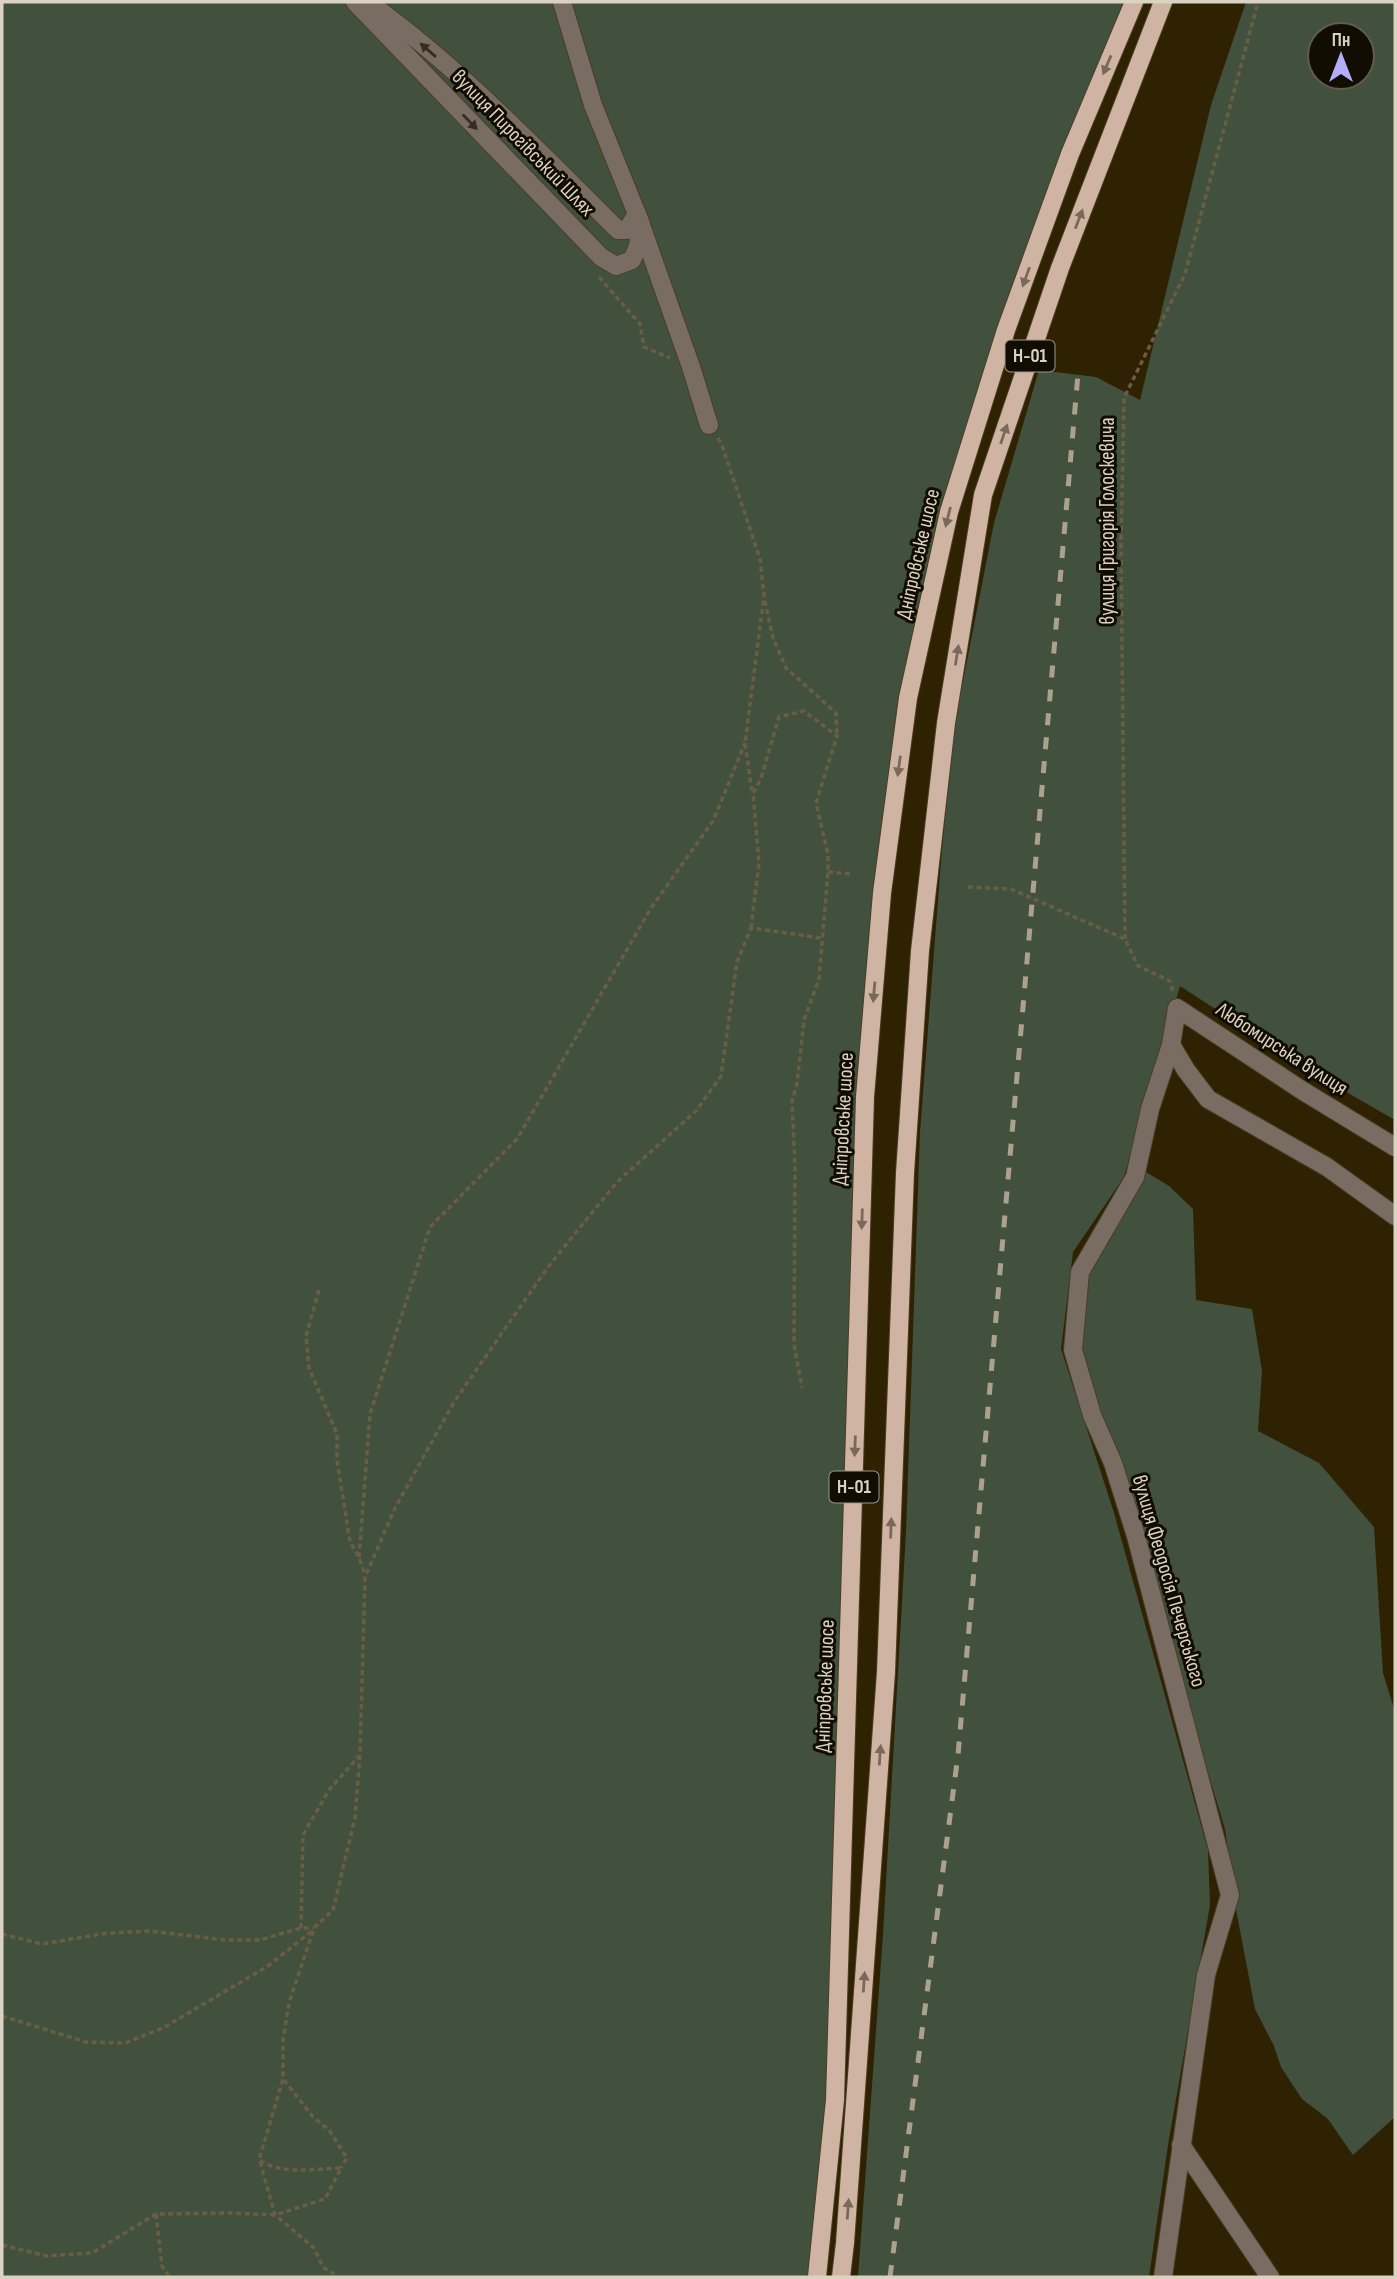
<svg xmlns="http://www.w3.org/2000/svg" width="1397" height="2279" viewBox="0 0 1397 2279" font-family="'Sofia Sans Condensed',sans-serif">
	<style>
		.green { fill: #41513e; fill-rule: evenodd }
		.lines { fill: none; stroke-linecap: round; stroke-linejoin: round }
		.minor-casing { stroke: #4b3e22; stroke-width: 20 }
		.major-casing { stroke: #4b3e22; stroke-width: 20 }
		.path { stroke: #695e44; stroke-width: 3.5; stroke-dasharray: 5 3.5; stroke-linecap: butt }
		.minor { stroke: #796c63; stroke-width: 18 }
		.major { stroke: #d0b4a3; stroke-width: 18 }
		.rail { stroke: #aba18c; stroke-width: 5; stroke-dasharray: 12 12; stroke-linecap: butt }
		.oneway { fill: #362e25 }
		.oneway2 { fill: #7a695b }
		.labels { text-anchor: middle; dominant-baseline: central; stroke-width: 6; stroke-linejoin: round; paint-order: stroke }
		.shield { fill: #120d03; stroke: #9f9889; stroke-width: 2 }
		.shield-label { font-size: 19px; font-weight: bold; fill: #dbd3c2 }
		.street-label { font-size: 21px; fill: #dbd3c2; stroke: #120d03 }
	</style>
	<rect width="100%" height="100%" fill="#2f2203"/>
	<g class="green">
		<polygon points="2,2 1134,2 949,512 906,697 859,1097 835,2100 817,2277 2,2277"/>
		<path d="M 1246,2 L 1395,2 L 1395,1120 L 1315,1074 L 1180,986 L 1124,1177 L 1073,1252 L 1061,1349 L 1114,1513 L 1208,1850 L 1210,1905 L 1168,2145 L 1149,2277 L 858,2277 L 883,1935 L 906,1532 L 920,1132 L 942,849 L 954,727 L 994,523 L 1039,370 L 1096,377 L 1140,400 L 1211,105 ZM 1320,35 L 1362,35 L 1362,77 L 1320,77 Z"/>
		<polygon points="1146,1172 1169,1186 1193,1209 1196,1300 1252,1309 1262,1371 1258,1431 1319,1463 1374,1527 1383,1673 1395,1712 1395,2117 1353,2155 1328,2119 1302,2099 1281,2067 1274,2046 1255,2009 1237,1915 1225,1829 1081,1352 1088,1277"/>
	</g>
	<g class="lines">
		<defs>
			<g id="minor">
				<polyline points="355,2 601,257 616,266 632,260 638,246 641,224 593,105 562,2"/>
				<path d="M 368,2 C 460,68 538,151 618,230 L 627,230 L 637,214"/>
				<polyline points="642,228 691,367 709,425"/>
				<polyline points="1171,1045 1186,1070 1208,1099 1327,1167 1395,1216"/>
				<polyline points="1181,2145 1270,2277"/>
				<polyline points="1163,2277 1206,1975 1230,1895 1136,1536 1113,1463 1092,1415 1073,1350 1080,1272 1135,1177 1150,1109 1171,1045 1177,1008 1303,1091 1395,1147"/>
			</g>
			<g id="major">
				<polyline points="817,2277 835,2100 865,1097 882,893 908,698 949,512 1006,330 1070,154 1134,2"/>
				<polyline points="841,2277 845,2243 886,1672 905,1173 920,951 946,723 983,495 1060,268 1163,2"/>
			</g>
		</defs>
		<use href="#minor" class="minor-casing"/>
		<use href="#major" class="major-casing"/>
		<g class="path">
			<polyline points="599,277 640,324 644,347 670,358"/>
			<polyline points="718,438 722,445 760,559 764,596 745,743 752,792"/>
			<polyline points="765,601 773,638 786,668 836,713 837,736"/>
			<polyline points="828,872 852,874"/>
			<polyline points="968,887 1011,889 1125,939 1138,966 1170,981 1173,993"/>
			<polyline points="751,928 759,863 753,794 761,778 779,717 804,711 837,736 816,803 828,854 828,872 819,979 804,1020 797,1084 792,1101 795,1168 794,1344 802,1388"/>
			<polyline points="1125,939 1121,543 1124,398 1185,274 1258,2"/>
			<polyline points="319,1290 306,1336 309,1368 337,1434 337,1460 350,1542 359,1557 365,1575"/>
			<polyline points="359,1557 370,1414 430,1227 517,1139 651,908 713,821 745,743"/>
			<polyline points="301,1928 303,1835 329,1790 359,1756"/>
			<polyline points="2,1934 42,1944 108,1933 150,1931 226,1940 260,1940 301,1928 313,1928"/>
			<polyline points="2,2016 86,2042 125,2043 163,2028 268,1966 313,1930"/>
			<polyline points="284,2080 313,2117 329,2130 347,2158 341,2168"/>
			<polyline points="260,2162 275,2215 314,2248 323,2267 338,2277"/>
			<polyline points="156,2214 162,2266 169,2277"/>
			<path d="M 2,2245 L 47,2256 L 92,2253 L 156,2214 L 231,2213 L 275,2215 L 325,2199 L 341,2168 C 315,2169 281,2175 259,2160 L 283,2079 L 283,2040 L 289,2003 L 314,1928 L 333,1910 L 355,1818 L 360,1754 L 365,1577 L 395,1508 L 454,1402 L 548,1267 L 617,1182 L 696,1111 L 721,1076 L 737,962 L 751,928 L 821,938"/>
		</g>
		<use href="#minor" class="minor"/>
		<use href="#major" class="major"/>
		<polyline class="rail" points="890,2277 958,1755 1078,374"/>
	</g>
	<defs><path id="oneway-solid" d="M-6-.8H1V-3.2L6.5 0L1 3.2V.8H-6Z" transform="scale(1.75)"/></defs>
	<g class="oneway">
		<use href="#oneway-solid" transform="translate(428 50) rotate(-139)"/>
		<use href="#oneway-solid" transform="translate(470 122) rotate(46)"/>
	</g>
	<g class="oneway2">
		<use href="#oneway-solid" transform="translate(1107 65) rotate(113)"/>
		<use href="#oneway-solid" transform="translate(1079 219) rotate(-69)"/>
		<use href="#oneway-solid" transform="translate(1026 277) rotate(110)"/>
		<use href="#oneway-solid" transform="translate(1004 434) rotate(-71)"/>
		<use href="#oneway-solid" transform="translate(948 517) rotate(104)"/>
		<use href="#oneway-solid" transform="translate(957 655) rotate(-81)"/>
		<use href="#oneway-solid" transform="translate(899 766) rotate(98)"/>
		<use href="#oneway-solid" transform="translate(874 992) rotate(95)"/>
		<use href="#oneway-solid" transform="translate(862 1219) rotate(92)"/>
		<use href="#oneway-solid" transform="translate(855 1446) rotate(92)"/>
		<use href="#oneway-solid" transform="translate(891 1528) rotate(-88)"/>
		<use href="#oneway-solid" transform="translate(880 1755) rotate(-86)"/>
		<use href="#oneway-solid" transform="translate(864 1982) rotate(-86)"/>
		<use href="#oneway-solid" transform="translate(848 2209) rotate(-86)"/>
	</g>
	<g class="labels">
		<g class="shield">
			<rect x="1005.5" y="340.5" width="49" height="31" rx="5"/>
			<rect x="829.5" y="1471.5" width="49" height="31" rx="5"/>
		</g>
		<g class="shield-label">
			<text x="1030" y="356">Н-01</text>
			<text x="854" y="1487">Н-01</text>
		</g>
		<g class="street-label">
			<text transform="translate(523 143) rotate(46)">вулиця Пирогівський Шлях</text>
			<text transform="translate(1107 521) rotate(-90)">вулиця Григорія Голоскевича</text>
			<text transform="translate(918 554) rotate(-77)">Дніпровське шосе</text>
			<text transform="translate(1282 1049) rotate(33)">Любомирська вулиця</text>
			<text transform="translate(843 1119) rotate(-87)">Дніпровське шосе</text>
			<text transform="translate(1169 1581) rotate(74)">вулиця Феодосія Печерського</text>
			<text transform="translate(825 1686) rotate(-88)">Дніпровське шосе</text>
		</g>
	</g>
	<rect width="1397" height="2279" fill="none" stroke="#dbd3c2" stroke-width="7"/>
	<g transform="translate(1341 56)"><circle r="33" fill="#120d03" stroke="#625c4f" stroke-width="2"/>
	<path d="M0-5L12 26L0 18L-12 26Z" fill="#b3adf9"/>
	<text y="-10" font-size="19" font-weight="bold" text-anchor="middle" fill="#dbd3c2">Пн</text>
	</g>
</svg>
